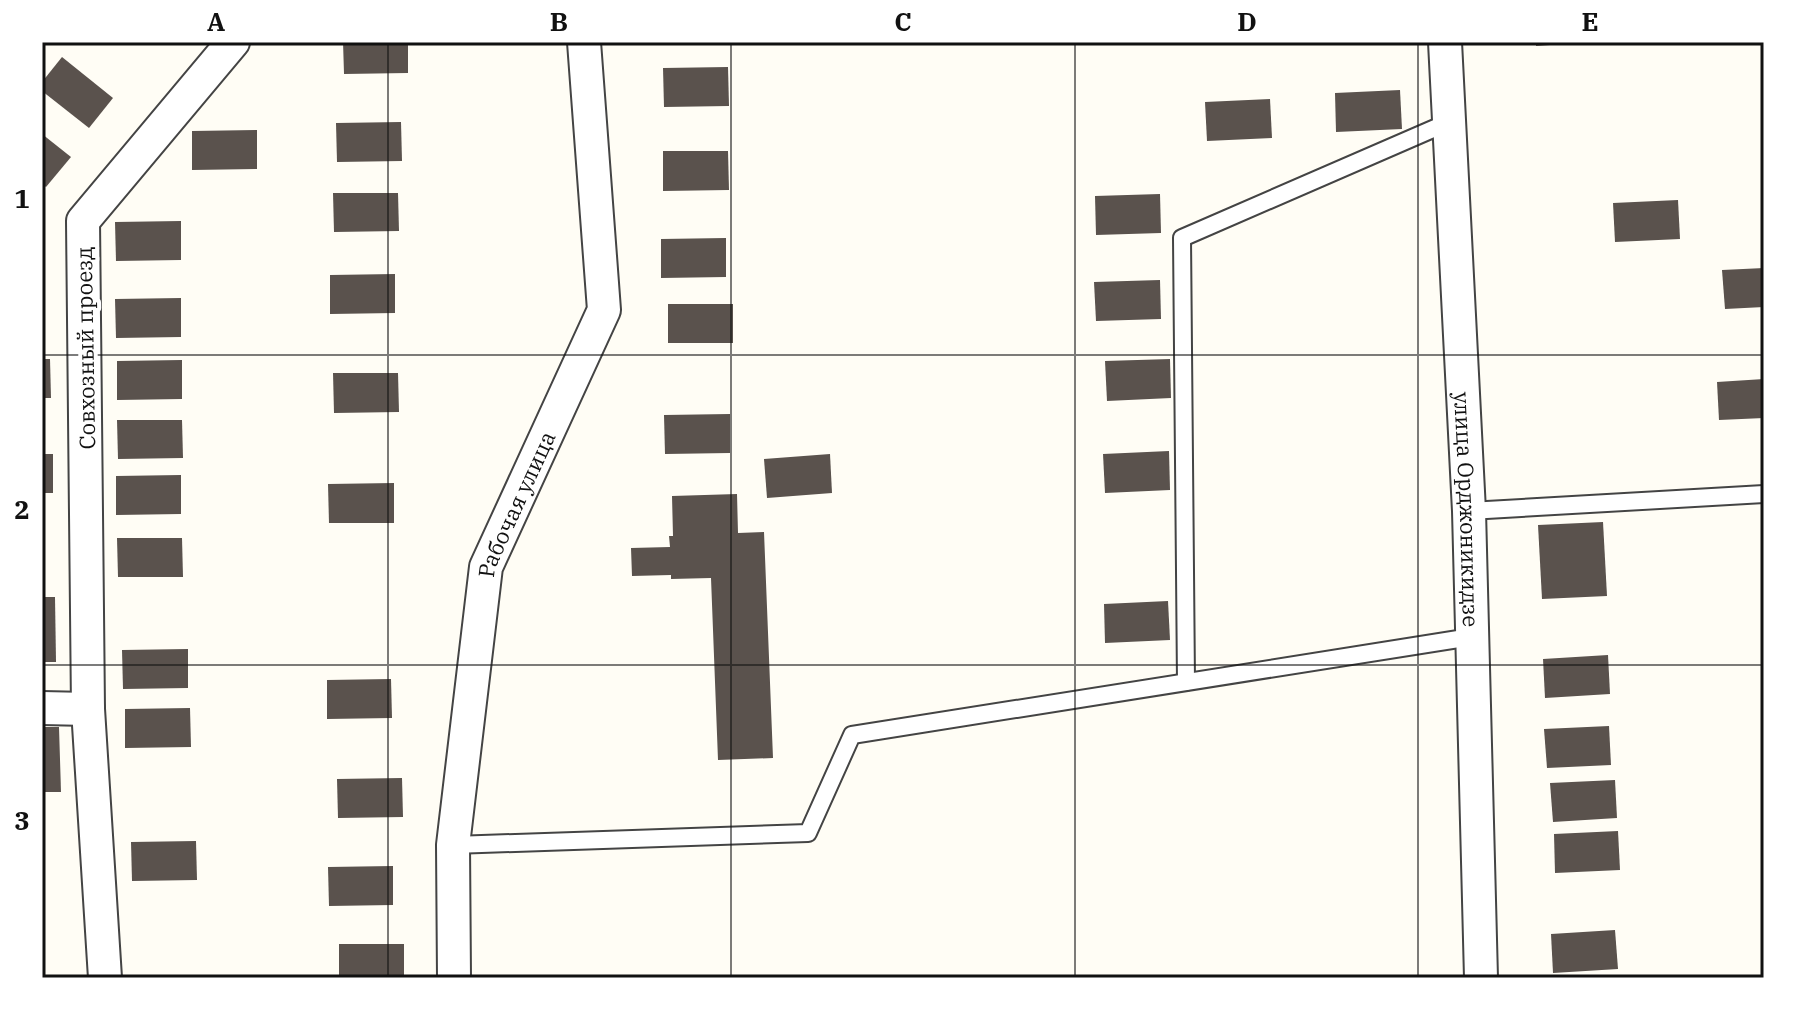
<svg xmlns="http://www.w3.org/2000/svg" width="1806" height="1020" viewBox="0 0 1806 1020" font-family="'IBM Plex Serif',serif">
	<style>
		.building { fill: #5a524d }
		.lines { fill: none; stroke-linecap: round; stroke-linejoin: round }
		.lane-casing { stroke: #444; stroke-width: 20 }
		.street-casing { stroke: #444; stroke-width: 36 }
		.lane { stroke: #fff; stroke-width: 16 }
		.street { stroke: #fff; stroke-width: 32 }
		.grid { fill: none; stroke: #111; stroke-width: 2; stroke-opacity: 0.55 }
		.labels { text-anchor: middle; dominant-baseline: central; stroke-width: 8; stroke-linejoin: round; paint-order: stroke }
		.street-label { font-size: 22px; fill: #111; stroke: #fff }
		.neatline { fill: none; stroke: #111; stroke-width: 3 }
		.grid-label { font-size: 26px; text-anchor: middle; font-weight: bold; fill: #111 }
	</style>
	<rect width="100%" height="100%" fill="#fffdf5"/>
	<g class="building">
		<polygon points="343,42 408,42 408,73 344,74"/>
		<polygon points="1536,42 1564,42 1564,44 1536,46"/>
		<polygon points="62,57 113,98 89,128 42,91 42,82"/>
		<polygon points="728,67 729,106 664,107 663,68"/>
		<polygon points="1400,90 1402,129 1336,132 1335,93"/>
		<polygon points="1270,99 1272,138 1207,141 1205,102"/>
		<polygon points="401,122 402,161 337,162 336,123"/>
		<polygon points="257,130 257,169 192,170 192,131"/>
		<polygon points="42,134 71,157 46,187 42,184"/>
		<polygon points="663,151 728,151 729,190 663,191"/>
		<polygon points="333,193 398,193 399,231 334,232"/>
		<polygon points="1160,194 1161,233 1096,235 1095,196"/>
		<polygon points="1678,200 1680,239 1615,242 1613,203"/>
		<polygon points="181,221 181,260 116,261 115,222"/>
		<polygon points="726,238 726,277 661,278 661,239"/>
		<polygon points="1764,268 1764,307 1725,309 1722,270"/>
		<polygon points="395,274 395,313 330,314 330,275"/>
		<polygon points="1160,280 1161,319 1096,321 1094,282"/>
		<polygon points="181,298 181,337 116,338 115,299"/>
		<rect x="668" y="304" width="65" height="39"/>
		<polygon points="42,359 50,359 51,398 42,398"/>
		<polygon points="1170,359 1171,398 1107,401 1105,361"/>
		<polygon points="182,360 182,399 117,400 117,361"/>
		<polygon points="333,373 398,373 399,412 334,413"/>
		<polygon points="1764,379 1764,418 1719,420 1717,382"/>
		<polygon points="730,414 730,453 665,454 664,415"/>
		<polygon points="117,420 182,420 183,458 118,459"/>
		<polygon points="1169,451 1170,490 1105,493 1103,454"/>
		<rect x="42" y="454" width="11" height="39"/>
		<polygon points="830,454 832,493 767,498 764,459"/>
		<polygon points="181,475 181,514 116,515 116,476"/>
		<polygon points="394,483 394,523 329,523 328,484"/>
		<polygon points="737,494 738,533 764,532 773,758 718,760 711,578 671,579 671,575 632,576 631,548 670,547 669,536 673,536 672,496"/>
		<polygon points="1603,522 1607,596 1542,599 1538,525"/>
		<polygon points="117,538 182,538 183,577 118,577"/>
		<polygon points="42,597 55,597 56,662 42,662"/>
		<polygon points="1168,601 1170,640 1105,643 1104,604"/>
		<polygon points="188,649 188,688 123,689 122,650"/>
		<polygon points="1608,655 1610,694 1545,698 1543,659"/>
		<polygon points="391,679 392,718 327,719 327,680"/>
		<polygon points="190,708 191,747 125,748 125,709"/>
		<polygon points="1609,726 1611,765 1547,768 1544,729"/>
		<polygon points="42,727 59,727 61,792 42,792"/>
		<polygon points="402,778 403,817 338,818 337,779"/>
		<polygon points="1615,780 1617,818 1553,822 1550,783"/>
		<polygon points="1618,831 1620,870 1555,873 1554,834"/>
		<polygon points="196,841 197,880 132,881 131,842"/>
		<polygon points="393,866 393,905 329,906 328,867"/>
		<polygon points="1615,930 1618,969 1553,973 1551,934"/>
		<rect x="339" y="944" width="65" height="34"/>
	</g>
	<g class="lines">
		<defs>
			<g id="lane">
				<polyline points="1469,511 1764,494"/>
				<polyline points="1186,682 1182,238 1449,122"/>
				<polyline points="453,845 808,833 852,735 1471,637"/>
			</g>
			<g id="street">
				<path id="s1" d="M 1445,42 L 1469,511 L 1481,978"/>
				<polyline points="42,708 88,709"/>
				<polyline points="105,978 88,709 83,221 233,42"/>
				<path id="s2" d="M 454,978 L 453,845 L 486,567 L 604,310 L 584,42"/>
			</g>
		</defs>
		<use href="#lane" class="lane-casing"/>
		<use href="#street" class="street-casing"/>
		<use href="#lane" class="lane"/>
		<use href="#street" class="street"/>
	</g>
	<path class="grid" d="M 388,42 L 388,978M 731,42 L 731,978M 1075,42 L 1075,978M 1418,42 L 1418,978M 42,355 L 1764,355M 42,665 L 1764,665"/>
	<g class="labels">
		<g class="street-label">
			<text transform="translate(85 348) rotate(-91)">Совхозный проезд</text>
			<text stroke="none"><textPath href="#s2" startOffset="482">Рабочая улица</textPath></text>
			<text stroke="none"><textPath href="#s1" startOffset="468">улица Орджоникидзе</textPath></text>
		</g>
	</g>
	<rect width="1806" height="1020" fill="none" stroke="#ffffff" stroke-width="88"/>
	<rect x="44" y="44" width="1718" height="932" class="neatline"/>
	<g class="grid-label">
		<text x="216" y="31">A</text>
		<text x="559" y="31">B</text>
		<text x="903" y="31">C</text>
		<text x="1247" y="31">D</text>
		<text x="1590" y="31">E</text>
		<text x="22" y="208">1</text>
		<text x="22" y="519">2</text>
		<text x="22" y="830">3</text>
	</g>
</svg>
